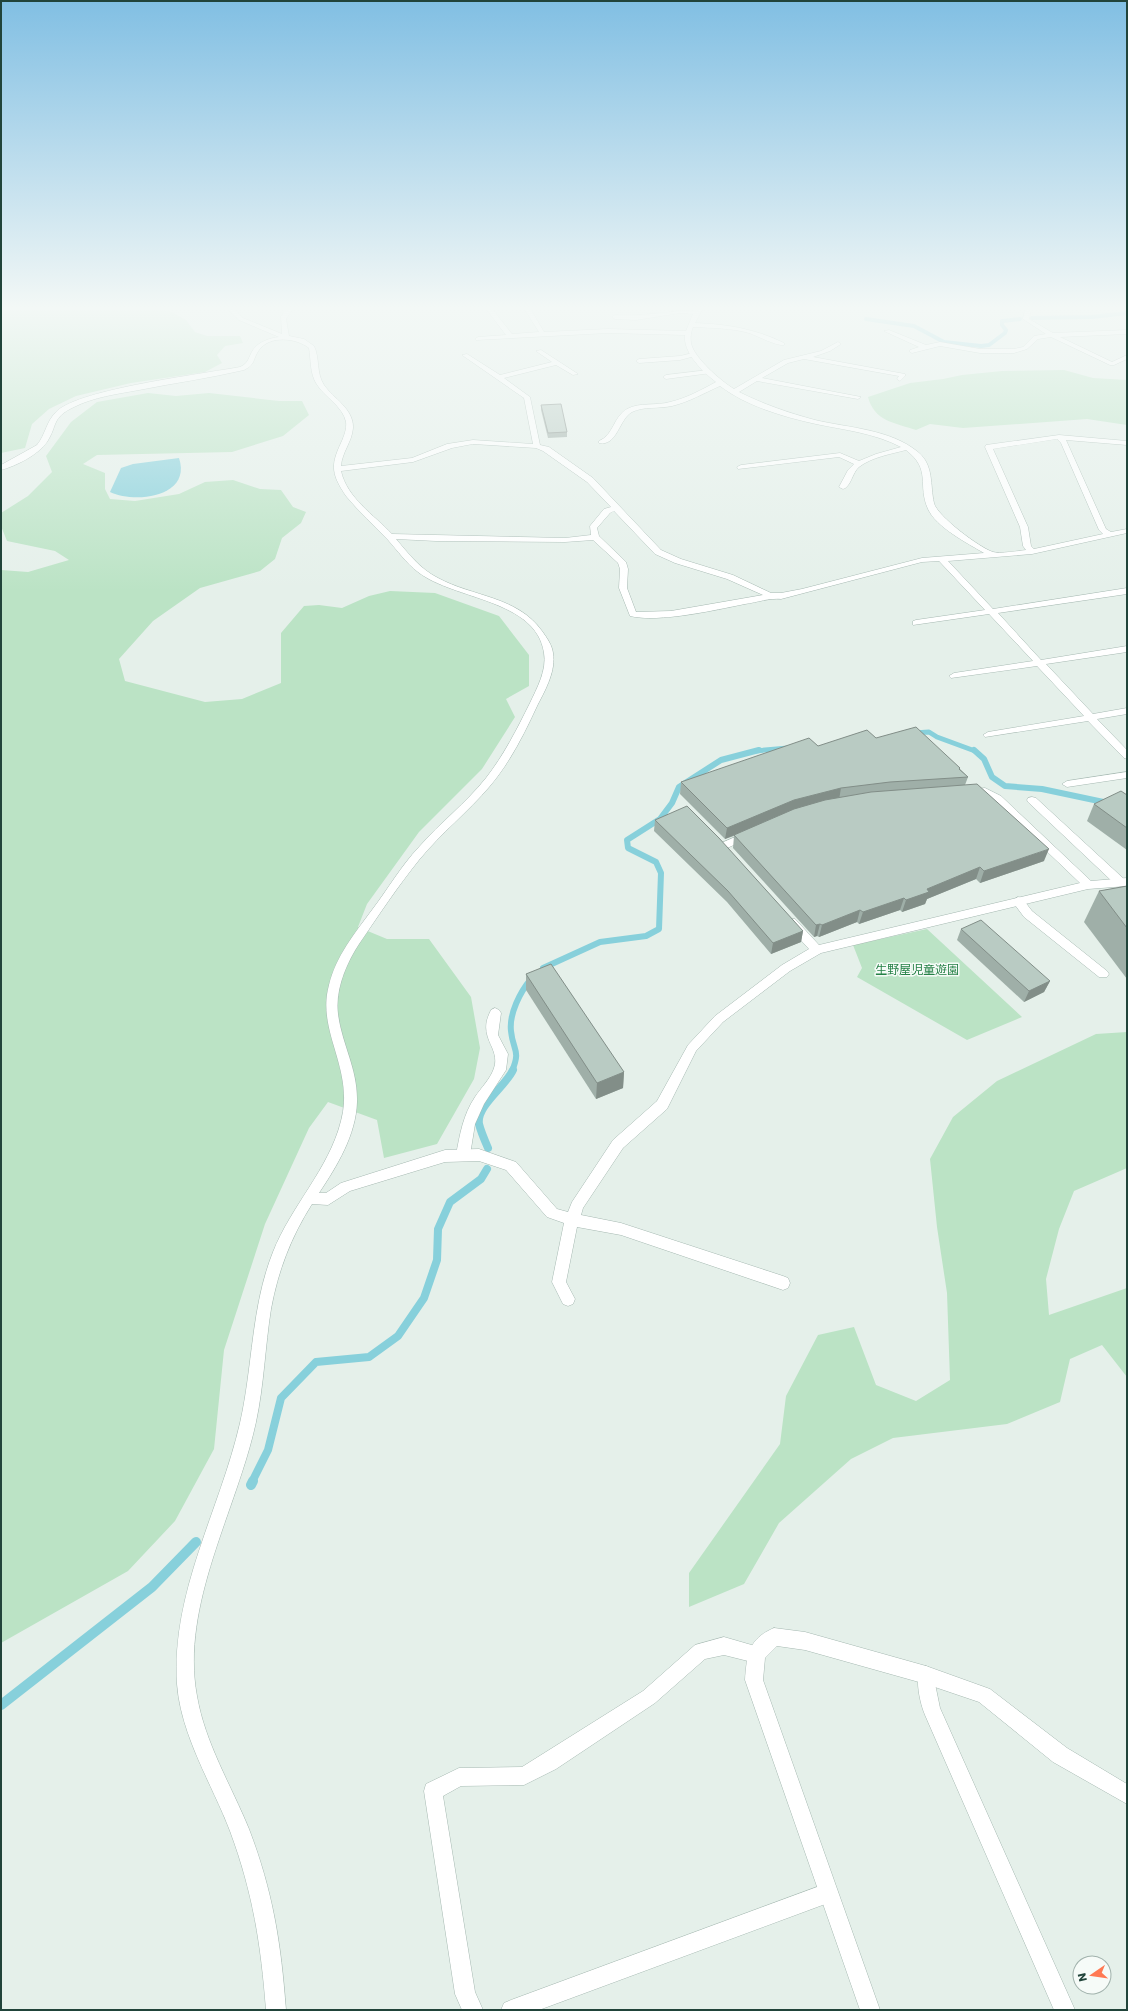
<svg xmlns="http://www.w3.org/2000/svg" width="1128" height="2011" viewBox="0 0 1128 2011" font-family="Poppins,'Noto Sans JP',sans-serif">
	<style>
		.green { fill: #bbe3c5 }
		.water { fill: #87d0db }
		.lines { fill: none; stroke-linecap: round; stroke-linejoin: round }
		.stream-far4 { stroke: #87d0db; stroke-width: 4 }
		.stream-far3 { stroke: #87d0db; stroke-width: 5 }
		.stream-far2 { stroke: #87d0db; stroke-width: 6 }
		.stream-far1 { stroke: #87d0db; stroke-width: 8 }
		.stream { stroke: #87d0db; stroke-width: 10 }
		.service-casing { stroke: #a6b9b2; stroke-width: 1 }
		.minor-casing { stroke: #a6b9b2; stroke-width: 1 }
		.tertiary-casing { stroke: #a6b9b2; stroke-width: 1 }
		.service { fill: #fff; fill-rule: evenodd }
		.minor { fill: #fff; fill-rule: evenodd }
		.tertiary { fill: #fff; fill-rule: evenodd }
		.wall { fill: #9fafa8 }
		.shaded-wall { fill: #828e88 }
		.building { fill: #b9cbc3; stroke: #828e88 }
		.labels { text-anchor: middle; dominant-baseline: central; stroke-width: 3; stroke-linejoin: round; paint-order: stroke }
		.park-label { font-size: 12px; fill: #258146; stroke: #f6fbf8 }
	</style>
	<rect width="100%" height="100%" fill="#e5f0ea"/>
	<g class="green">
		<polygon points="1,310 168,310 186,320 195,332 207,336 240,336 243,343 225,346 217,355 222,363 205,372 131,383 76,396 49,409 32,424 25,448 1,453"/>
		<path d="M 1064,370 L 1093,378 L 1127,380 L 1127,425 L 1087,419 L 963,428 L 930,424 L 916,430 C 895,423 874,421 868,397 L 910,383 L 943,379 L 962,375 L 1002,371 Z"/>
		<polygon points="148,393 176,396 209,393 279,401 302,401 309,415 283,436 232,452 97,455 83,464 105,473 105,489 110,499 135,501 179,494 205,482 233,480 260,489 281,490 293,507 306,512 301,523 282,538 275,559 260,571 200,588 153,621 119,659 125,681 205,702 242,699 281,683 281,633 304,606 319,605 342,608 369,596 390,591 435,593 499,616 529,655 529,686 506,699 515,717 482,769 419,832 367,904 358,927 387,939 429,939 471,997 480,1048 474,1079 437,1144 384,1158 377,1120 328,1102 309,1128 265,1224 224,1350 214,1449 175,1521 128,1571 1,1643 1,570 28,572 69,560 55,551 7,541 1,526 1,513 28,496 52,472 46,456 71,422 97,402"/>
		<polygon points="927,929 1022,1017 967,1040 857,977 862,968 853,945"/>
		<polygon points="1127,1032 1127,1168 1074,1191 1059,1229 1046,1279 1049,1315 1127,1288 1127,1377 1102,1345 1070,1359 1060,1402 1007,1424 893,1438 851,1459 779,1523 744,1584 689,1607 689,1573 780,1444 786,1396 818,1335 854,1327 876,1385 916,1401 950,1380 947,1293 937,1227 930,1159 953,1117 997,1081 1096,1034"/>
	</g>
	<path class="water" d="M 179,458 C 192,497 135,504 110,492 L 121,468 L 133,464 Z"/>
	<g class="lines">
		<g class="stream-far4">
			<polyline points="1032,318 1092,317 1127,313"/>
			<polyline points="866,319 914,326 944,342 981,346 989,345 1005,333 1006,330 1002,325 1002,321 1020,319"/>
		</g>
		<g class="stream-far3">
			<polyline points="914,733 929,732 937,737 975,751"/>
			<polyline points="755,751 788,748"/>
		</g>
		<g class="stream-far2">
			<polyline points="974,750 984,759 992,777 1005,786 1042,789 1127,807"/>
			<polyline points="543,968 600,942 646,936 659,929 661,873 656,862 628,848 627,840 660,819 672,803 679,787 721,760 759,750"/>
			<path d="M 512,1071 C 521,1050 513,1051 511,1031 C 509,1014 520,992 531,979"/>
		</g>
		<g class="stream-far1">
			<path d="M 488,1148 C 485,1141 481,1132 479,1124 C 476,1106 506,1086 513,1070"/>
			<polyline points="252,1482 268,1450 281,1398 316,1362 369,1357 398,1336 424,1298 437,1260 438,1229 450,1202 481,1179 487,1169"/>
		</g>
		<g class="stream">
			<polyline points="251,1485 253,1481"/>
			<polyline points="1,1705 152,1587 196,1542"/>
		</g>
		<defs>
			<g id="service">
				<polygon points="693,353 696,355 695,356 680,360 639,363 636,361 639,359 680,356"/>
				<polygon points="709,370 712,372 711,373 666,379 663,377 666,375"/>
				<polygon points="1032,797 1036,798 1124,879 1125,882 1124,885 1116,885 1028,802 1027,800 1028,798"/>
				<polygon points="1018,897 1022,898 1032,911 1107,971 1109,974 1107,977 1099,977 1024,917 1012,901"/>
				<path d="M 495,1008 L 499,1010 L 501,1013 L 498,1035 L 508,1054 L 506,1070 L 484,1104 L 475,1124 L 470,1155 L 468,1159 L 463,1161 L 458,1159 L 456,1155 C 460,1134 463,1115 475,1097 C 481,1088 491,1078 494,1068 C 501,1047 476,1038 491,1010 Z"/>
			</g>
			<g id="minor">
				<path d="M 229,310 L 235,310 L 243,318 L 282,334 L 281,316 L 286,310 L 292,310 L 286,319 L 289,336 L 304,339 L 314,346 C 320,358 316,373 324,385 C 333,398 354,409 353,428 C 352,442 342,452 341,466 L 412,458 L 447,444 L 473,440 L 533,444 L 524,398 L 462,355 L 467,354 L 500,375 L 552,362 L 536,351 L 541,350 L 578,374 L 573,375 L 556,365 L 504,378 L 530,397 L 540,445 L 549,447 L 593,478 L 661,550 L 681,559 L 733,575 L 771,593 L 781,593 L 802,589 L 922,558 L 984,553 C 967,543 936,527 928,509 C 917,485 932,470 906,450 C 891,454 872,457 859,467 C 852,473 851,487 843,489 L 839,487 L 848,470 L 854,464 L 839,457 L 738,469 L 737,467 L 741,465 L 840,453 L 859,461 L 876,454 L 901,447 C 874,433 845,430 816,424 C 784,417 746,406 720,386 C 704,393 689,402 672,406 C 659,409 644,406 632,412 C 619,419 617,447 599,443 L 599,441 C 614,435 613,417 627,409 C 640,402 656,406 670,402 C 687,398 701,390 716,382 C 703,372 683,353 685,335 L 608,333 L 476,340 L 475,339 L 478,337 L 506,335 L 487,310 L 493,310 L 512,334 L 539,332 L 525,310 L 531,310 L 544,332 L 608,329 L 686,331 L 693,314 L 680,313 L 636,320 L 615,319 L 612,317 L 615,315 C 644,317 673,310 702,310 L 695,323 C 726,324 756,329 784,343 L 784,345 C 776,346 758,336 749,333 C 731,328 712,328 693,327 C 691,332 690,337 691,343 C 694,358 721,381 734,389 L 784,360 L 821,351 L 838,342 L 841,344 L 830,351 L 813,357 L 905,374 L 905,376 L 900,381 L 897,379 L 899,376 L 804,359 L 788,363 L 762,378 L 861,397 L 858,399 L 757,381 L 739,392 C 763,404 789,413 815,420 C 849,428 890,429 918,452 C 934,465 930,485 934,503 C 937,516 980,548 993,552 C 999,554 1019,551 1026,550 L 1023,546 L 1020,527 L 985,447 L 986,445 L 1059,435 L 1127,441 L 1127,445 L 1066,440 L 1106,529 L 1111,532 L 1127,529 L 1127,533 L 1032,554 L 948,561 L 993,609 L 1127,588 L 1127,594 L 998,613 L 1041,660 L 1127,646 L 1127,652 L 1046,664 L 1093,714 L 1127,708 L 1127,714 L 1097,719 L 1127,750 L 1127,759 L 1124,758 L 1088,721 L 985,737 L 983,735 L 988,732 L 1084,716 L 1037,666 L 951,678 L 949,676 L 954,673 L 1033,661 L 989,614 L 913,625 L 913,621 L 916,620 L 985,610 L 939,561 L 922,562 L 781,599 C 769,598 758,602 745,604 C 715,610 659,623 630,616 L 619,588 L 620,569 L 618,563 L 593,540 L 565,542 L 436,541 L 396,539 C 408,553 420,569 438,578 C 473,597 517,596 542,631 C 547,638 552,645 553,653 C 556,670 546,689 538,704 C 525,732 511,761 490,786 C 468,812 441,833 419,860 C 398,886 378,916 359,944 C 346,964 335,990 338,1014 C 342,1045 358,1069 357,1102 C 356,1135 337,1166 319,1193 L 326,1193 L 341,1183 L 445,1150 L 479,1149 L 516,1162 L 557,1209 L 568,1212 L 572,1202 L 613,1140 L 657,1101 L 688,1045 L 715,1016 L 782,965 L 809,949 L 787,925 L 785,922 L 787,919 L 795,919 L 819,945 L 1080,883 L 993,800 L 983,794 L 966,794 L 965,792 L 966,790 L 985,788 L 1001,796 L 1091,881 L 1127,878 L 1127,886 L 1088,889 L 821,953 L 790,971 L 723,1022 L 696,1051 L 667,1109 L 623,1148 L 583,1208 L 581,1215 L 621,1223 L 783,1276 L 788,1278 L 790,1283 L 788,1288 L 783,1290 L 621,1235 L 577,1227 L 566,1282 L 575,1299 L 573,1304 L 568,1306 L 563,1304 L 552,1282 L 564,1223 L 547,1217 L 506,1170 L 479,1161 L 445,1162 L 350,1191 L 328,1205 L 312,1204 C 291,1237 278,1271 271,1309 C 265,1347 264,1385 256,1422 C 237,1510 180,1605 197,1696 C 205,1743 231,1785 249,1829 C 273,1892 281,1943 286,2010 L 266,2010 C 261,1945 253,1893 230,1831 C 212,1784 181,1736 177,1684 C 171,1592 220,1510 240,1423 C 253,1366 251,1307 273,1252 C 291,1206 329,1169 341,1121 C 355,1069 316,1032 329,985 C 336,956 355,933 372,910 C 388,889 401,866 419,847 C 440,823 466,803 486,778 C 504,755 517,729 530,703 C 537,688 547,670 544,653 C 536,599 454,600 418,572 C 406,563 398,551 388,540 C 375,526 359,512 346,496 C 332,475 330,466 341,443 C 344,436 347,429 346,422 C 343,406 324,397 316,383 C 310,373 311,360 309,348 C 296,338 270,335 259,350 C 252,360 256,364 244,370 C 210,378 174,383 139,390 C 117,394 94,397 74,407 C 51,418 58,425 47,442 C 38,455 16,466 1,470 L 1,465 L 37,445 C 46,434 46,421 57,411 C 81,389 202,374 240,367 C 249,363 248,358 253,350 C 258,342 270,338 279,337 L 239,320 ZM 1057,439 L 1061,443 L 1099,530 L 1103,534 L 1034,549 L 1031,546 L 1028,527 L 993,449 ZM 473,444 L 536,448 L 543,451 L 587,482 L 611,507 L 604,509 L 590,526 L 591,535 L 565,538 L 392,534 C 374,515 347,498 341,471 L 413,462 L 452,448 ZM 614,511 L 655,554 L 675,563 L 727,579 L 763,595 L 671,611 L 636,612 L 627,588 L 628,569 L 626,562 L 599,536 L 597,528 L 610,513 Z"/>
				<polygon points="1025,310 1031,310 1029,319 1053,333 1127,330 1127,334 1060,337 1112,362 1127,355 1127,359 1114,365 1110,365 1051,337 1038,339 1027,349 1014,353 980,353 940,346 912,353 910,352 910,350 919,347 884,331 889,330 926,345 940,342 980,349 1014,349 1023,347 1034,336 1046,334 1023,319"/>
				<polygon points="1127,772 1127,778 1067,787 1062,784 1067,781"/>
				<polygon points="747,832 752,835 751,837 723,850 718,846 719,844"/>
				<polygon points="724,1637 762,1648 765,1654 762,1660 756,1663 724,1655 705,1659 655,1703 556,1769 524,1785 461,1786 443,1796 475,1992 483,2010 462,2010 455,1994 424,1791 426,1784 459,1768 522,1767 643,1691 695,1645"/>
				<path d="M 926,1666 L 932,1669 L 940,1708 L 1075,2010 L 1054,2010 L 925,1715 C 920,1703 915,1681 920,1669 Z"/>
				<polygon points="828,1883 835,1886 838,1893 835,1900 828,1903 539,2010 501,2010 504,2003 511,2000"/>
			</g>
			<path id="tertiary" d="M 774,1628 L 805,1632 L 926,1666 L 990,1689 L 1067,1748 L 1127,1784 L 1127,1804 L 1053,1762 L 979,1702 L 926,1684 L 805,1650 L 777,1646 L 765,1658 L 763,1680 L 880,2010 L 860,2010 L 745,1680 C 747,1655 748,1639 774,1628 Z"/>
		</defs>
		<use href="#service" class="service-casing"/>
		<use href="#minor" class="minor-casing"/>
		<use href="#tertiary" class="tertiary-casing"/>
		<use href="#service" class="service"/>
		<use href="#minor" class="minor"/>
		<use href="#tertiary" class="tertiary"/>
	</g>
	<g class="wall">
		<polygon points="541,405 567,432 567,437 548,438 541,410"/>
		<polygon points="876,738 960,768 960,769 968,777 965,785 1044,861 980,883 976,879 927,899 925,904 902,912 900,910 859,924 857,922 819,937 817,936 814,937 733,848 734,836 725,839 680,794 681,782 818,746"/>
		<polygon points="1127,795 1127,850 1087,821 1094,804"/>
		<polygon points="655,820 803,931 801,942 771,954 727,902 654,831"/>
		<polygon points="1127,886 1127,979 1084,922 1099,891"/>
		<polygon points="961,929 1050,981 1044,992 1024,1002 957,940"/>
		<polygon points="526,974 624,1072 623,1088 596,1099 526,990"/>
	</g>
	<g class="shaded-wall">
		<polygon points="841,788 839,800 791,812 725,839 727,828 794,800"/>
		<polygon points="1049,849 1044,861 980,883 984,871"/>
		<polygon points="980,867 976,879 927,899 925,904 902,912 906,900 927,889"/>
		<polygon points="904,898 900,910 859,924 863,912"/>
		<polygon points="860,910 857,922 819,937 822,925"/>
		<polygon points="820,924 817,936 814,937 816,925"/>
		<polygon points="803,931 801,942 771,954 773,943"/>
		<polygon points="1050,981 1044,992 1024,1002 1029,991"/>
		<polygon points="624,1072 623,1088 596,1099 597,1083"/>
	</g>
	<g class="building">
		<polygon points="561,404 567,432 548,433 541,405"/>
		<polygon points="916,727 960,768 959,769 968,777 890,782 841,788 794,800 727,828 681,782 809,738 818,746 867,730 876,738"/>
		<polygon points="977,784 1049,849 984,871 980,867 927,889 929,892 906,900 904,898 863,912 860,910 822,925 820,924 816,925 734,835 794,809 825,800 871,792"/>
		<polygon points="1121,791 1127,795 1127,828 1094,804"/>
		<polygon points="687,806 719,838 803,931 773,943 728,891 655,820"/>
		<polygon points="1127,886 1127,928 1099,891"/>
		<polygon points="981,920 1050,981 1029,991 961,929"/>
		<polygon points="551,964 624,1072 597,1083 526,974"/>
	</g>
	<linearGradient id="sky" x2="0" y2="1"><stop stop-color="#81bfe3"/><stop offset="0.52" stop-color="#f3f8f6"/><stop offset="1" stop-color="#f3f8f6" stop-opacity="0"/></linearGradient>
	<rect width="1128" height="591" fill="url(#sky)"/>
	<g class="labels">
		<g class="park-label">
			<text x="917" y="969">生野屋児童遊園</text>
		</g>
	</g>
	<rect width="1128" height="2011" fill="none" stroke="#21443a" stroke-width="4"/>
	<g transform="translate(1092 1975) rotate(257)"><circle r="19" fill="#f6fbf8" stroke="#a1b2ac"/>
	<path d="M0-3L7 15L0 10L-7 15Z" fill="#ff7953"/>
	<text y="-6" font-size="11" font-weight="bold" text-anchor="middle" fill="#21443a">N</text>
	</g>
</svg>
